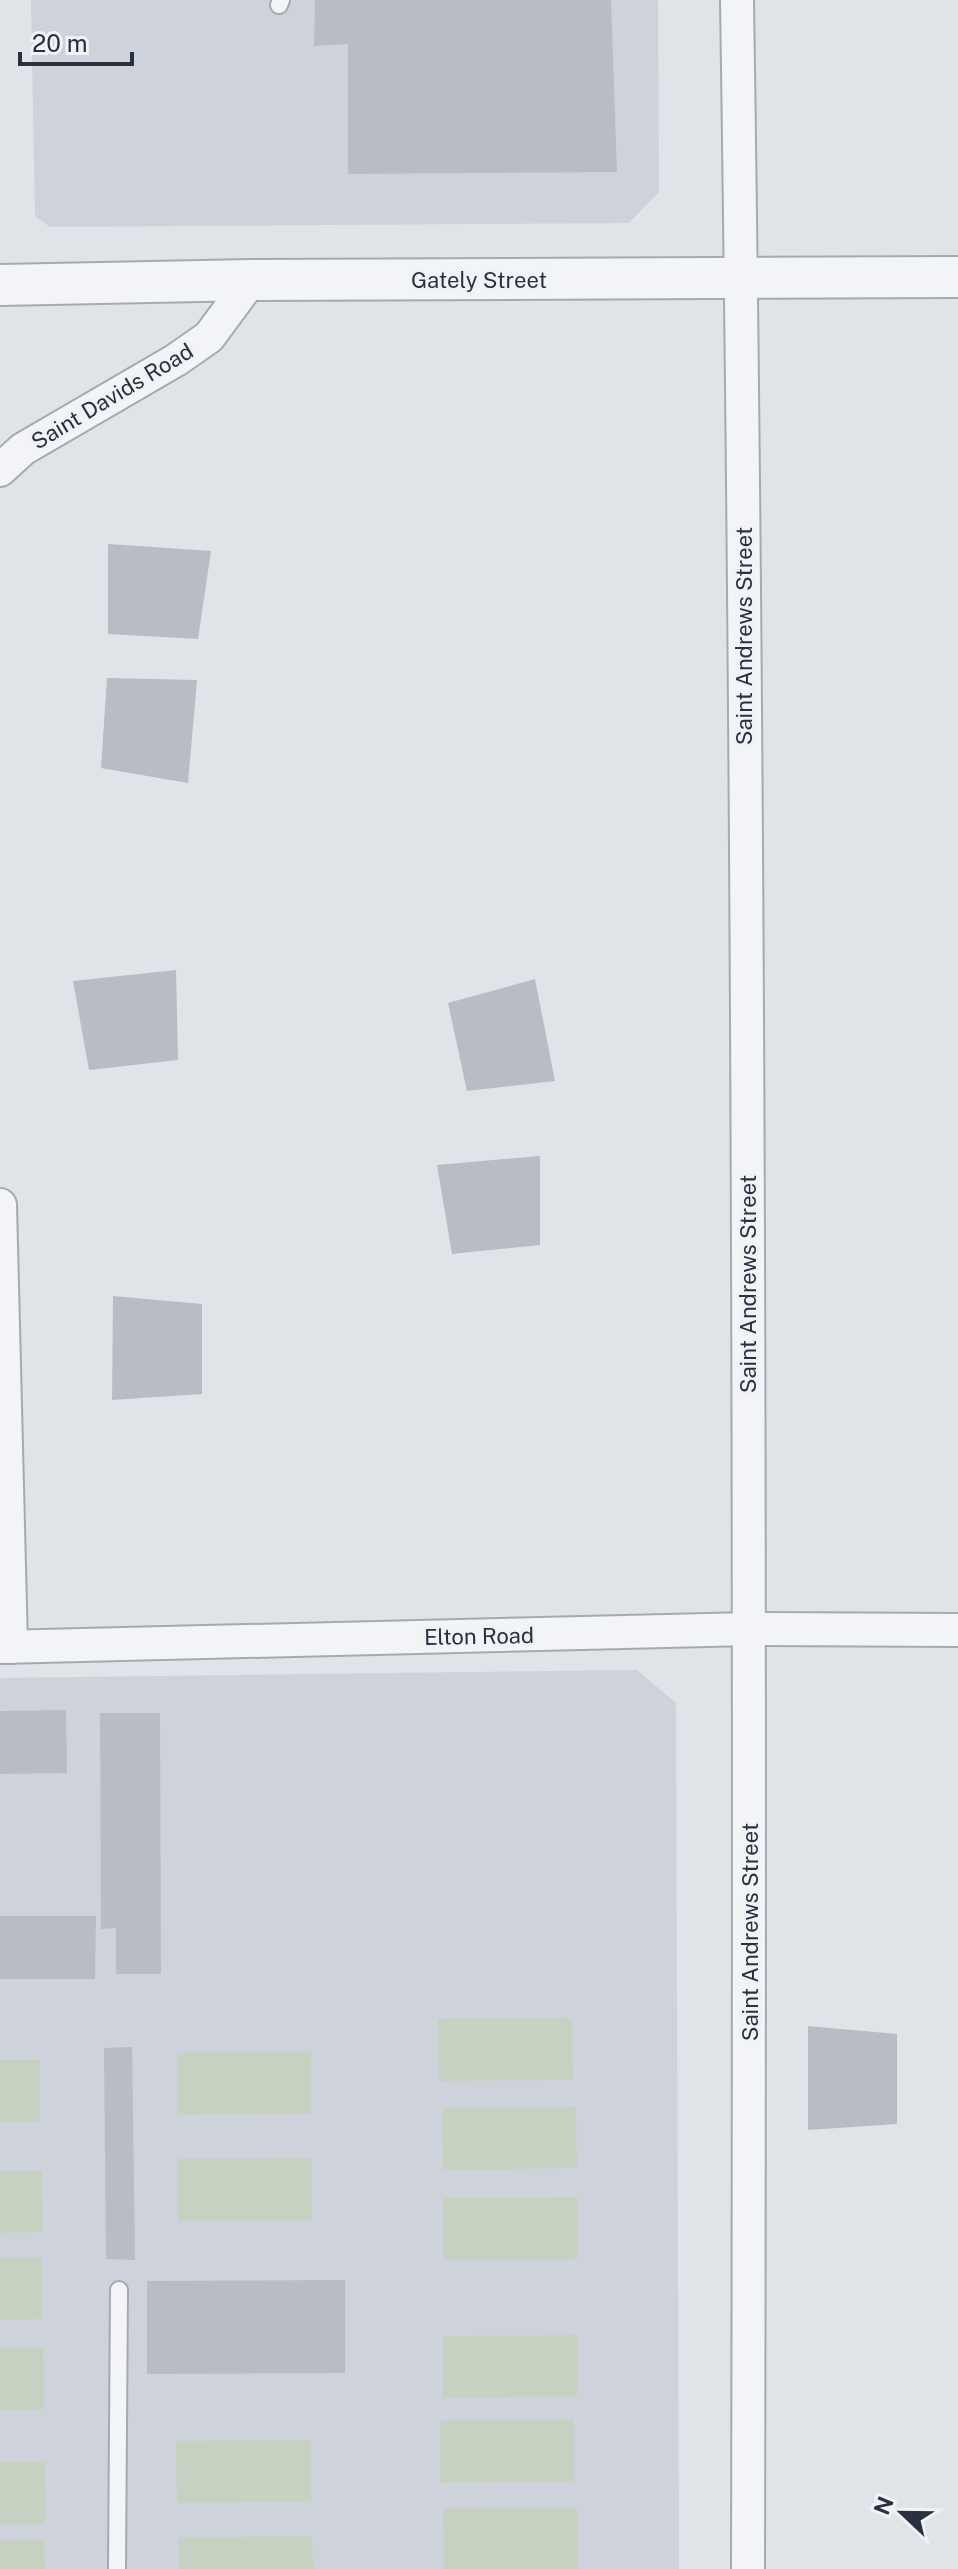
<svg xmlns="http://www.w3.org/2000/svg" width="958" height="2569" viewBox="0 0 958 2569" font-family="'Public Sans',sans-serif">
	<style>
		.built { fill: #ced2da }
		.green { fill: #c5d2c2 }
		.building { fill: #b8bcc5 }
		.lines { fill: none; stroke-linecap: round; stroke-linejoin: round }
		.service-casing { stroke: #a5aab2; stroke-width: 20 }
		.minor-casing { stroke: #a5aab2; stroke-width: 36 }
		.tertiary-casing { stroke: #a5aab2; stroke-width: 44 }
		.service { stroke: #f3f4f7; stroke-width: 16 }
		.minor { stroke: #f3f4f7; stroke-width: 32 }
		.tertiary { stroke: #f3f4f7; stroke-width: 40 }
		.labels { text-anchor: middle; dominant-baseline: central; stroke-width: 7; stroke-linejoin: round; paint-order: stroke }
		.street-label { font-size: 22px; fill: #29303f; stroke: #f0f2f6 }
	</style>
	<rect width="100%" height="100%" fill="#e0e3e8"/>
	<g class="built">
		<polygon points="31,0 658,0 659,192 629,223 50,227 35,216"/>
		<polygon points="637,1670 676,1703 679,2569 0,2569 0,1678"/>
	</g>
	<g class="green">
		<polygon points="572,2018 573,2080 439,2081 438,2019"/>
		<polygon points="311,2052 311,2114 178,2115 177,2053"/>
		<polygon points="0,2060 40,2060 40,2121 0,2122"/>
		<polygon points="576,2107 577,2168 443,2170 442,2108"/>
		<polygon points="312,2158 312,2220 178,2221 178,2159"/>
		<polygon points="0,2171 42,2171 43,2232 0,2233"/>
		<polygon points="577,2197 577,2259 443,2260 443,2198"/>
		<polygon points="0,2258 42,2258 42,2319 0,2320"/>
		<polygon points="577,2335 577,2396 443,2398 443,2336"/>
		<polygon points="43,2347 44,2409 0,2409 0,2348"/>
		<polygon points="574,2420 574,2481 440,2483 440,2421"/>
		<polygon points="310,2440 311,2501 177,2503 176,2441"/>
		<polygon points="0,2462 45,2462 46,2523 0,2524"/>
		<polygon points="577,2507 578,2569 444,2569 443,2509"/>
		<polygon points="312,2536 313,2569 179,2569 179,2538"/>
		<polygon points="44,2540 45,2569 0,2569 0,2541"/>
	</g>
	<g class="building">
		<polygon points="315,0 611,0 617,172 348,174 348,44 314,46"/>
		<polygon points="108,544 211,551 198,639 108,634"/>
		<polygon points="107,678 197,680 188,783 101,768"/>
		<polygon points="176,970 178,1060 89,1070 73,981"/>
		<polygon points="535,979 555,1081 467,1091 448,1003"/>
		<polygon points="540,1156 540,1245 452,1254 437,1165"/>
		<polygon points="113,1296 202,1304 202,1394 112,1400"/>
		<polygon points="66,1710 67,1773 0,1774 0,1711"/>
		<polygon points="100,1713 160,1713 161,1974 116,1974 116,1928 101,1929"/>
		<polygon points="0,1916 96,1916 95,1979 0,1979"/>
		<polygon points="808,2026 897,2034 897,2124 808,2130"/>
		<polygon points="132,2047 135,2260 106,2259 104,2048"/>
		<polygon points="345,2280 345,2373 147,2374 147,2281"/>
	</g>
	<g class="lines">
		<defs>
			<g id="service">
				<polyline points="279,5 281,0"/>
				<polyline points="117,2569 119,2290"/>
			</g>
			<g id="minor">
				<path d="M 737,0 C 750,856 750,1713 748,2569"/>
				<polyline points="0,470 23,449 176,360 209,337 251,280"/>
				<polyline points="0,1205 11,1647"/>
				<polyline points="0,1647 750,1629 958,1630"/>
			</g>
			<polyline id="tertiary" points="0,285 251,280 958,277"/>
		</defs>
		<use href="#service" class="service-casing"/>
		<use href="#minor" class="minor-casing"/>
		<use href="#tertiary" class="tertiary-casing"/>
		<use href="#service" class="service"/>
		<use href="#minor" class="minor"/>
		<use href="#tertiary" class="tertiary"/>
	</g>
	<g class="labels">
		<g class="street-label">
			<text x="479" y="280">Gately Street</text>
			<text transform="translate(112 396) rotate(-31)">Saint Davids Road</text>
			<text transform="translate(744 636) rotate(-90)">Saint Andrews Street</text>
			<text transform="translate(748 1284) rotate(-90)">Saint Andrews Street</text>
			<text transform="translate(479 1636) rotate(-1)">Elton Road</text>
			<text transform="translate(750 1932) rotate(-90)">Saint Andrews Street</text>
		</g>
	</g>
	<g transform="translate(902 2513) rotate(292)" stroke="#f0f2f6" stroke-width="6" paint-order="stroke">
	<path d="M0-6L14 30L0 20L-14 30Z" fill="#29303f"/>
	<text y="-12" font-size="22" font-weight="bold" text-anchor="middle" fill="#29303f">N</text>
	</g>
	<path d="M20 52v12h112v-12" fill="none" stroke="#29303f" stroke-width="4"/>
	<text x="32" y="52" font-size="24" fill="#29303f" stroke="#f0f2f6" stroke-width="6" paint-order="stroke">20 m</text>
</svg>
